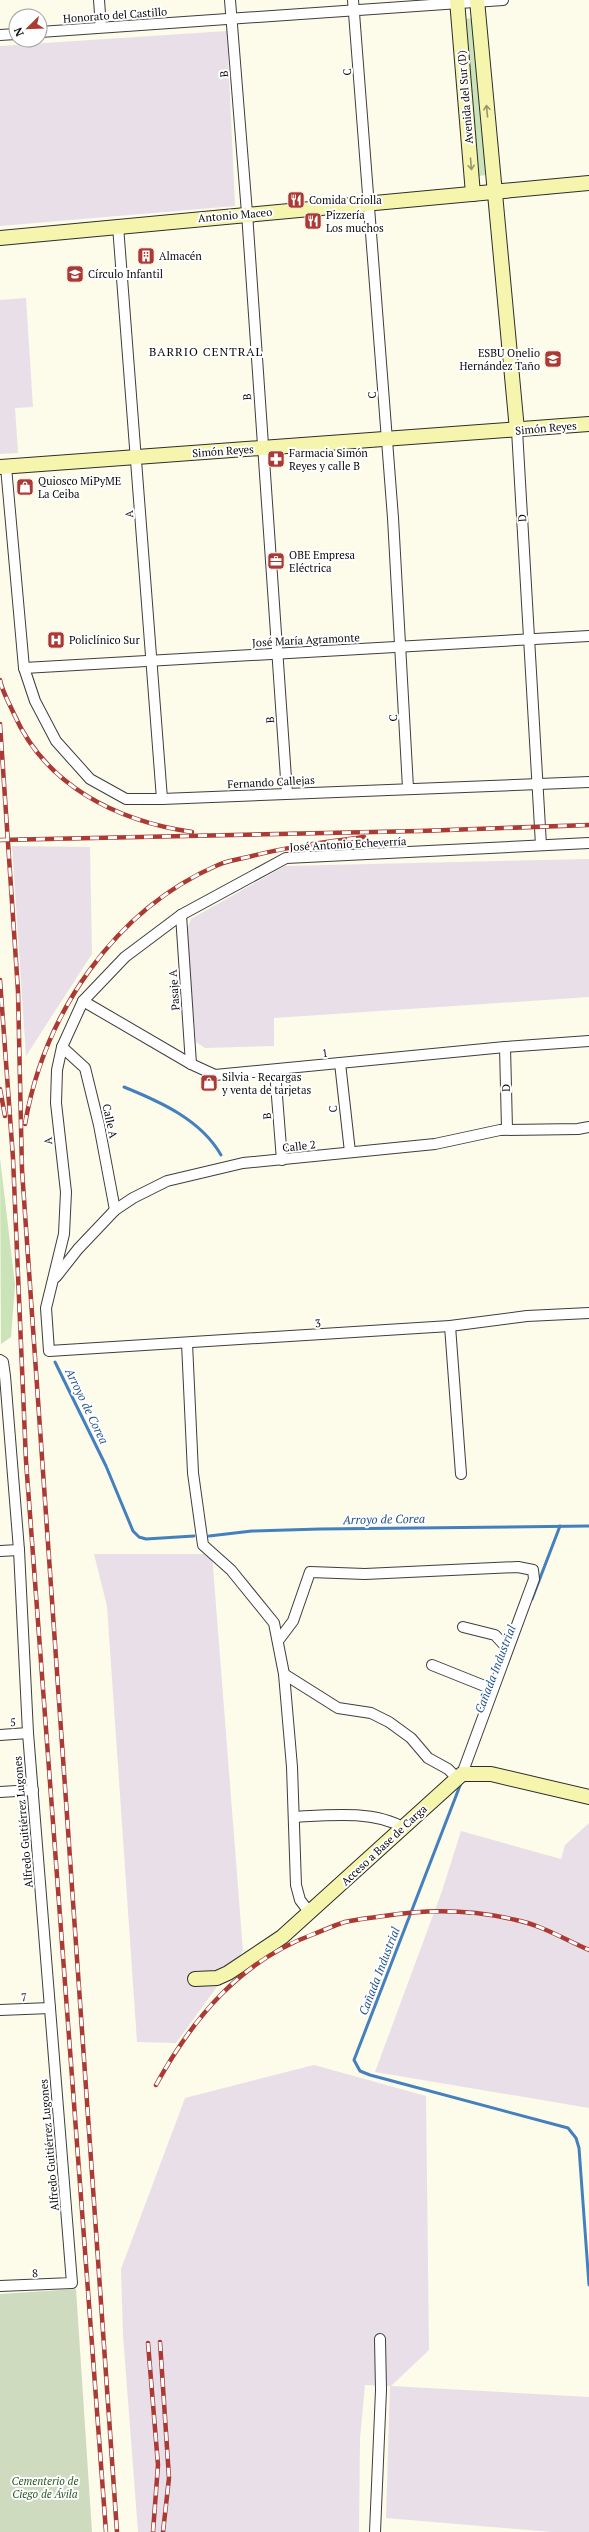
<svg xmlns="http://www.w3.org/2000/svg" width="589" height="2532" viewBox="0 0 589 2532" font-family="'PT Serif',serif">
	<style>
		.industrial { fill: #e9dfe9 }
		.green { fill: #cae3b9 }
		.cemetery { fill: #cfdbbf }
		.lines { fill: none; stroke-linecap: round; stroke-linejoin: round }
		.stream { stroke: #4480bd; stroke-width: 3 }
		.street-casing { stroke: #3e3e3e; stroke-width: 12 }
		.secondary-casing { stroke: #2d2d2d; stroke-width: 16 }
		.street { stroke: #fff; stroke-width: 10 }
		.secondary { stroke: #f6f5ad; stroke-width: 14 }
		.rail-casing { stroke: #aa3a33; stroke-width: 4.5 }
		.rail { stroke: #fff; stroke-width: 3; stroke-dasharray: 9; stroke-linecap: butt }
		.oneway { stroke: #98976c }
		.labels { text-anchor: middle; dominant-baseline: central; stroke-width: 4; stroke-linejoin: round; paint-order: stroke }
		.street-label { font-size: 11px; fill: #0b0b0b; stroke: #fff }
		.poi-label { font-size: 11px; fill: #0b0b0b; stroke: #fff; text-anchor: start }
		.park-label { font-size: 11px; font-style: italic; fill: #295a23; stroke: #fff }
		.neighbourhood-label { font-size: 12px; letter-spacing: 1px; fill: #0b0b0b; stroke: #fff }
		.water-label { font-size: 12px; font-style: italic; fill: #23548d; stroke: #fff }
	</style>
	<rect width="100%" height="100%" fill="#fdfbea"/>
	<g class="industrial">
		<polygon points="227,31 235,206 0,226 0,46"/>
		<polygon points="26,298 33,407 15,408 18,453 0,454 0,300"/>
		<polygon points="12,846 90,847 92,954 26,1056"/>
		<polygon points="589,859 589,997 274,1018 274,1046 205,1048 196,1042 186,932 191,919 285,866"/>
		<polygon points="94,1554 212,1554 243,1951 176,2043 137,2042 107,1606"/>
		<polygon points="589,1823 589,2108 375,2072 442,1891 461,1831 561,1859 565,1845"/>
		<polygon points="314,2065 426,2096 429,2350 391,2386 589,2397 589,2532 552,2532 386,2518 390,2386 365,2385 360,2439 359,2532 138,2532 123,2335 121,2269 185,2098"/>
	</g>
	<g class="green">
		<polygon points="472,18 486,175 479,176 466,19"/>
		<polygon points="0,1158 15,1285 11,1337 1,1344"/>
	</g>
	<polygon class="cemetery" points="76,2289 92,2532 0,2532 0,2294"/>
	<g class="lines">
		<g class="stream">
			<path d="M 124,1087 C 161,1102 201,1120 221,1155"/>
			<polyline points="55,1362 106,1466 133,1531 139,1537 146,1539 194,1536"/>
			<polyline points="209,1536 252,1531 320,1529 589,1526"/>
			<polyline points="532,1599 560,1526"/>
			<polyline points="461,1783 354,2060 360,2071 370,2075 568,2128 576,2138 579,2148 589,2285"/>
		</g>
		<defs>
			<g id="street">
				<polyline points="99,0 101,27"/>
				<polyline points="230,0 247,213 287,793"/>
				<polyline points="353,0 393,518 408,788"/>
				<polyline points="40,32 503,0"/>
				<polyline points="0,35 16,34"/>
				<polyline points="118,226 162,799"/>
				<polyline points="517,430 541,845"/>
				<polyline points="6,467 24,668 35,701 56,741 90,779 126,799 162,799 589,782"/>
				<polyline points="24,668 589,636"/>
				<polyline points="589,843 286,858 181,915 125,957 83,1001 62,1047 57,1070 56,1103 66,1192 64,1234 46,1308 49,1351 450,1326 527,1316 589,1313"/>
				<polyline points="181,915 191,1064"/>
				<polyline points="83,1001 191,1064 215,1075 505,1047 589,1041"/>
				<polyline points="62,1047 85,1068 99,1125 115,1210"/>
				<polyline points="505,1047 507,1129"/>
				<polyline points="340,1063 350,1152"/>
				<polyline points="275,1071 282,1160"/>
				<polyline points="56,1277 78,1249 115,1210 133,1198 167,1181 243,1163 435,1144 500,1130 578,1129 589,1127"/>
				<polyline points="450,1326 461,1474"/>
				<polyline points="187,1343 193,1473 203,1545 231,1570 274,1623 284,1674 292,1767 296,1885 300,1900 310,1913"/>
				<polyline points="0,1360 3,1362 5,1376 19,1550 28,1733 72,2283 0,2286"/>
				<polyline points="0,1551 19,1550"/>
				<polyline points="463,1627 495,1635 507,1648"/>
				<polyline points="278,1641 293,1621 310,1572 365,1574 518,1567 533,1570 534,1579 462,1774"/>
				<polyline points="432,1665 492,1689"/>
				<polyline points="284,1674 338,1708 371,1713 389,1722 411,1738 428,1758 448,1769 456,1777"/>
				<polyline points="0,1735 28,1733"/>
				<polyline points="0,1792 33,1790"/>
				<path d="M 294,1817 C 329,1815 374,1810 404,1828"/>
				<polyline points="0,2010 50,2008"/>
				<polyline points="375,2532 381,2390 380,2339"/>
			</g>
			<g id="secondary">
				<polyline points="457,0 473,194"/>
				<polyline points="477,0 517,430"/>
				<polyline points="0,238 589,183"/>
				<polyline points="0,467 589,424"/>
				<polyline points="195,1979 217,1978 228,1973 282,1937 462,1774 491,1774 589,1797"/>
			</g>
		</defs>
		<use href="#street" class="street-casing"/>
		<use href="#secondary" class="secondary-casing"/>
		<use href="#street" class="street"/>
		<use href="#secondary" class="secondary"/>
		<defs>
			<g id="rail">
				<path d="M 0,680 C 2,691 9,703 14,714 C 46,786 117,821 192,832"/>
				<polyline points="0,724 18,991 22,1170 29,1271 117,2532"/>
				<polyline points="0,840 420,831 589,825"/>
				<polyline points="0,980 13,1158 26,1461 106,2532"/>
				<polyline points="0,1089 5,1116"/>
				<path d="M 25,1124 C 44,1014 114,910 218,865 C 227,861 238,859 248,857 C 286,847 325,842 364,837"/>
				<path d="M 156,2085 C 193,2018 240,1961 314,1934 C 324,1930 335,1925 345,1922 C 358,1919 371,1918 384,1916 C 427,1909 474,1910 516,1920 C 541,1925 566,1940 589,1950"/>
				<polyline points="160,2342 169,2478 163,2532"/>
				<polyline points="148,2343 158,2465 153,2532"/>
			</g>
		</defs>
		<use href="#rail" class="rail-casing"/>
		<use href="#rail" class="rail"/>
	</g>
	<defs><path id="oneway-shaft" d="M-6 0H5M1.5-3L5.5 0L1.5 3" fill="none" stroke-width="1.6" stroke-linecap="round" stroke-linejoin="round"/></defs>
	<g class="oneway">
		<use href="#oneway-shaft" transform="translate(487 111) rotate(-95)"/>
		<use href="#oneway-shaft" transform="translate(471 164) rotate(85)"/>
	</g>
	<defs>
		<symbol id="restaurant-square" viewBox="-11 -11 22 22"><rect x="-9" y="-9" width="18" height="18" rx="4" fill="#aa3a33" stroke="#fff"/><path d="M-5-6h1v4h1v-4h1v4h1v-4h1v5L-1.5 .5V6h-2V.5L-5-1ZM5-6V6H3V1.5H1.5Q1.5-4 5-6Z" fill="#fff"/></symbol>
		<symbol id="building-square" viewBox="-11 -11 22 22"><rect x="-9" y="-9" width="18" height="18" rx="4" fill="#aa3a33" stroke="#fff"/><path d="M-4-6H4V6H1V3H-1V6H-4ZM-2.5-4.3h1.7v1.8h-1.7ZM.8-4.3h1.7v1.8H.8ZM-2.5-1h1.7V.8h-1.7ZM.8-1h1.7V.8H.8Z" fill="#fff"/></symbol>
		<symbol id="school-square" viewBox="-11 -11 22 22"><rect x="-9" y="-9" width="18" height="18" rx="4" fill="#aa3a33" stroke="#fff"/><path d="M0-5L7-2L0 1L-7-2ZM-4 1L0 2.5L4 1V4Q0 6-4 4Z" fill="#fff"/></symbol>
		<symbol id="pharmacy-square" viewBox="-11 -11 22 22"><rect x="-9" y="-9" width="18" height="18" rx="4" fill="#aa3a33" stroke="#fff"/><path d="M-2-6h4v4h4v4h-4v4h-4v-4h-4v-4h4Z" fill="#fff"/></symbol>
		<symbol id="shop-square" viewBox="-11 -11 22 22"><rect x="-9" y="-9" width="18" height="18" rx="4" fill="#aa3a33" stroke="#fff"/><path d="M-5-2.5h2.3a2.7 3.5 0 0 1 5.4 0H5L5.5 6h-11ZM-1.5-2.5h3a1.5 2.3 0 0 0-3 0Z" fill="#fff"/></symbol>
		<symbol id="office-square" viewBox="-11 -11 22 22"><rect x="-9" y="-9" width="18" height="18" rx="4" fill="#aa3a33" stroke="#fff"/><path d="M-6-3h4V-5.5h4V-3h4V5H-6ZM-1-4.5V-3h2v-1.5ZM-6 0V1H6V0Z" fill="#fff"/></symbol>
		<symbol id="hospital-square" viewBox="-11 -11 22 22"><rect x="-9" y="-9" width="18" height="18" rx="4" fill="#aa3a33" stroke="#fff"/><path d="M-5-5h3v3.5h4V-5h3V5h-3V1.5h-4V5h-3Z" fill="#fff"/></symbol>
	</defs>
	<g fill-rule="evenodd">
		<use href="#restaurant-square" x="286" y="190" width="20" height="20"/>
		<use href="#restaurant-square" x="303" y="211" width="20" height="20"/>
		<use href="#building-square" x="136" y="246" width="20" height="20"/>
		<use href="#school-square" x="65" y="264" width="20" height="20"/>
		<use href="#school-square" x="543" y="349" width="20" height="20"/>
		<use href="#pharmacy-square" x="266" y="449" width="20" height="20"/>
		<use href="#shop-square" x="15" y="477" width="20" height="20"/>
		<use href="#office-square" x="266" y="551" width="20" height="20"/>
		<use href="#hospital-square" x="46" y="630" width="20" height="20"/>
		<use href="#shop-square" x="199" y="1073" width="20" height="20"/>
	</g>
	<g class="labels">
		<g class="street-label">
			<text transform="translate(115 15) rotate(-4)">Honorato del Castillo</text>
			<text transform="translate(347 72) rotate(-94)">C</text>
			<text transform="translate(224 74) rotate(-95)">B</text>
			<text transform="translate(465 97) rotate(-95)">Avenida del Sur (D)</text>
			<text transform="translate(235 215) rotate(-5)">Antonio Maceo</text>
			<text transform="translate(372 395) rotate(-95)">C</text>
			<text transform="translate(247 397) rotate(-94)">B</text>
			<text transform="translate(546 428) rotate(-5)">Simón Reyes</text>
			<text transform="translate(223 451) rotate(-4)">Simón Reyes</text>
			<text transform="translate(129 514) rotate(-94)">A</text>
			<text transform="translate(522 518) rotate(-93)">D</text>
			<text transform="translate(306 640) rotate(-3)">José María Agramonte</text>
			<text transform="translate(393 718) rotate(-93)">C</text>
			<text transform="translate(270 720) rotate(-94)">B</text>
			<text transform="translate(271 782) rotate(-3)">Fernando Callejas</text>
			<text transform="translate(348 844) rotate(-3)">José Antonio Echeverría</text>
			<text transform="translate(174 990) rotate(-94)">Pasaje A</text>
			<text transform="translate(325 1053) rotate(-7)">1</text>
			<text transform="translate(506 1088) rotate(-91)">D</text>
			<text transform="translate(333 1109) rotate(-96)">C</text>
			<text transform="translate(267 1116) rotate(-95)">B</text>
			<text transform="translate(110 1121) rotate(78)">Calle A</text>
			<text transform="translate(48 1141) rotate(-96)">A</text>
			<text transform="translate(299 1146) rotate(-6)">Calle 2</text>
			<text transform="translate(318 1323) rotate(-4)">3</text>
			<text transform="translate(13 1722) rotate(-3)">5</text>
			<text transform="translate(23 1822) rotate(-95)">Alfredo Guitiérrez Lugones</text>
			<text transform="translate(384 1845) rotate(-43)">Acceso a Base de Carga</text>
			<text transform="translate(24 1997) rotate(-3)">7</text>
			<text transform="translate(49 2145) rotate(-95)">Alfredo Guitiérrez Lugones</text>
			<text transform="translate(35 2273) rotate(-3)">8</text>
		</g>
		<g class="poi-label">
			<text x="309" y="200">Comida Criolla</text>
			<text x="326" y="215">Pizzería<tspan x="326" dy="13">Los muchos</tspan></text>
			<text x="159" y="256">Almacén</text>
			<text x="88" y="274">Círculo Infantil</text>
			<text x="540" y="353" text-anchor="end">ESBU Onelio<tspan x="540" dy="13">Hernández Taño</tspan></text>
			<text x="289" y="453">Farmacia Simón<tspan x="289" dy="13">Reyes y calle B</tspan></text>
			<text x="38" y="481">Quiosco MiPyME<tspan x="38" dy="13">La Ceiba</tspan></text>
			<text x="289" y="555">OBE Empresa<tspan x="289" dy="13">Eléctrica</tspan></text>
			<text x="69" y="640">Policlínico Sur</text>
			<text x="222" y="1077">Silvia - Recargas<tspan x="222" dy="13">y venta de tarjetas</tspan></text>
		</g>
		<g class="park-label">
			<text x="45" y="2481">Cementerio de<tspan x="45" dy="13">Ciego de Ávila</tspan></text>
		</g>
		<g class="neighbourhood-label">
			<text x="206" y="351">BARRIO CENTRAL</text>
		</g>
		<g class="water-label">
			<text transform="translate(87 1406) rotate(64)">Arroyo de Corea</text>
			<text transform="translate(384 1519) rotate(-1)">Arroyo de Corea</text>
			<text transform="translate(495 1669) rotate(-69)">Cañada Industrial</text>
			<text transform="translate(379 1971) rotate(-69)">Cañada Industrial</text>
		</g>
	</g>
	<g transform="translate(28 28) rotate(247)"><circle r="19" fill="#ffffff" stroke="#9d9d9d"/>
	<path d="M0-3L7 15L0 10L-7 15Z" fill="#aa3a33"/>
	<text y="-6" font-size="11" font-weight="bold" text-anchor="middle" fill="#0b0b0b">N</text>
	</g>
</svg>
